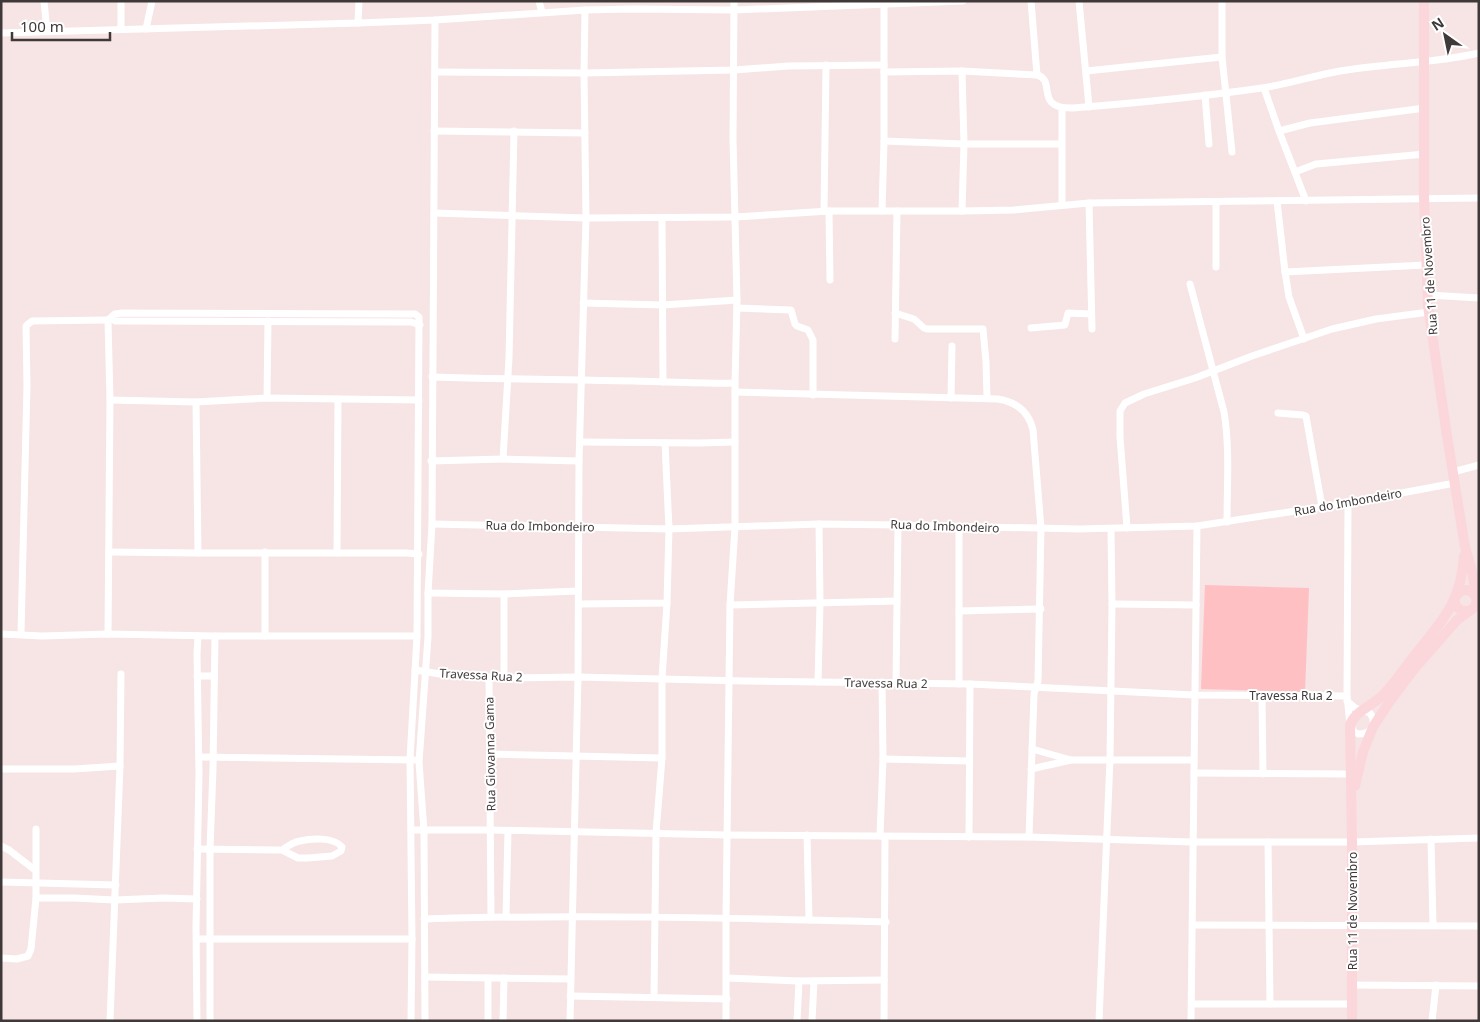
<svg xmlns="http://www.w3.org/2000/svg" width="1480" height="1022" viewBox="0 0 1480 1022" font-family="'Noto Sans',sans-serif">
	<style>
		.green { fill: #ffc0c4 }
		.lines { fill: none; stroke-linecap: round; stroke-linejoin: round }
		.minor { stroke: #fff; stroke-width: 7 }
		.secondary { stroke: #fbd7db; stroke-width: 10 }
		.labels { text-anchor: middle; dominant-baseline: central; stroke-width: 4; stroke-linejoin: round; paint-order: stroke }
		.street-label { font-size: 12px; fill: #403939; stroke: #fff }
	</style>
	<rect width="100%" height="100%" fill="#f7e4e5"/>
	<polygon class="green" points="1205,585 1309,588 1305,692 1201,689"/>
	<g class="lines">
		<g class="minor">
			<polyline points="44,1 47,31"/>
			<polyline points="121,1 121,28"/>
			<polyline points="539,1 542,12"/>
			<polyline points="1031,1 1037,75"/>
			<polyline points="1079,1 1089,107"/>
			<polyline points="1222,1 1222,57 1232,152"/>
			<polyline points="358,23 359,1"/>
			<polyline points="146,29 152,1"/>
			<polyline points="1,33 358,23 435,20 585,10 633,9 734,10 963,1"/>
			<polyline points="1086,71 1222,57"/>
			<polyline points="435,72 584,73 734,70 788,66 884,65"/>
			<path d="M 884,72 L 962,71 L 1037,75 C 1057,80 1033,109 1073,108 C 1136,103 1199,97 1262,88 C 1290,84 1318,74 1347,70 C 1391,63 1436,63 1479,53"/>
			<polyline points="1264,88 1279,131 1306,201"/>
			<polyline points="1205,95 1209,144"/>
			<polyline points="1062,109 1062,205"/>
			<polyline points="434,131 585,133"/>
			<polyline points="514,131 509,358 503,459 579,461"/>
			<polyline points="1279,131 1310,123 1425,108"/>
			<polyline points="884,141 964,144 1061,144"/>
			<polyline points="1295,172 1316,164 1425,154"/>
			<polyline points="1277,201 1285,272 1289,297 1304,339"/>
			<polyline points="1089,203 1092,329"/>
			<polyline points="824,211 826,65"/>
			<polyline points="829,211 830,280"/>
			<polyline points="882,211 884,141 884,5"/>
			<polyline points="962,211 964,144 962,71"/>
			<polyline points="434,213 586,218 735,217 829,211 962,211 1014,210 1089,203 1479,198"/>
			<polyline points="662,218 663,382"/>
			<polyline points="1216,267 1216,202"/>
			<polyline points="1285,272 1426,265"/>
			<path d="M 1190,284 L 1224,412 C 1230,448 1227,485 1227,522"/>
			<polyline points="1428,295 1479,298"/>
			<polyline points="583,303 663,305 737,300"/>
			<polyline points="737,308 791,310 795,324 797,326 808,330 813,340 813,395"/>
			<polyline points="895,313 914,319 924,328 927,329 983,329 986,362 987,398"/>
			<polyline points="111,318 115,321 411,322 420,325"/>
			<polyline points="1031,328 1065,325 1068,313 1091,314"/>
			<polyline points="895,339 897,211"/>
			<path d="M 432,377 C 500,379 567,380 635,381 C 668,382 702,384 735,383"/>
			<path d="M 735,392 L 998,399 C 1016,402 1029,412 1033,430 L 1041,528 L 1038,681 L 1034,694 L 1029,837"/>
			<polyline points="267,398 268,321"/>
			<polyline points="951,398 952,346"/>
			<polyline points="110,400 196,402 267,398 419,400"/>
			<polyline points="196,402 198,553"/>
			<polyline points="1278,413 1303,415 1306,416 1322,507"/>
			<polyline points="580,442 699,443 735,442"/>
			<polyline points="431,461 503,459"/>
			<polyline points="1453,472 1479,465"/>
			<polyline points="432,524 669,529 819,524 898,525 1079,529 1197,526 1348,503 1455,483"/>
			<polyline points="959,527 959,684"/>
			<polyline points="1127,528 1120,437 1120,411 1125,403 1144,394 1195,378 1252,356 1332,329 1376,319 1429,312"/>
			<polyline points="109,552 198,553 406,553 419,554"/>
			<polyline points="265,552 265,636"/>
			<polyline points="337,553 338,399"/>
			<polyline points="428,593 504,594 578,591"/>
			<polyline points="579,604 667,603 669,529 665,443"/>
			<polyline points="1112,604 1196,605"/>
			<polyline points="730,605 897,601"/>
			<polyline points="959,611 1041,609"/>
			<polyline points="1,634 42,636 108,634 215,636 417,636"/>
			<polyline points="21,634 27,385 26,326 32,321 108,320"/>
			<polyline points="108,634 110,400 108,320 115,314 122,313 415,314 419,317 417,636 410,759 412,939 411,1021"/>
			<polyline points="415,670 440,674 504,678 578,677 745,681 970,684 1194,695 1347,696"/>
			<polyline points="197,676 214,676"/>
			<polyline points="489,678 491,917"/>
			<polyline points="504,678 504,594"/>
			<polyline points="818,682 820,603 819,524"/>
			<polyline points="896,683 898,525"/>
			<polyline points="1262,696 1263,774"/>
			<path d="M 1347,701 L 1355,708 L 1370,713 C 1377,723 1372,734 1359,734 C 1354,733 1352,730 1350,725 L 1347,696 L 1348,503"/>
			<polyline points="1032,749 1071,760"/>
			<polyline points="490,754 662,758"/>
			<polyline points="199,757 414,760"/>
			<polyline points="883,759 969,761"/>
			<polyline points="1,769 74,769 120,766"/>
			<polyline points="1031,769 1071,760 1194,760"/>
			<polyline points="1194,773 1350,774"/>
			<polyline points="411,830 491,830 727,835 1029,837 1192,842 1352,842 1479,838"/>
			<polyline points="807,835 809,920"/>
			<polyline points="880,836 883,759 882,682"/>
			<polyline points="969,837 970,684"/>
			<polyline points="1431,839 1433,925"/>
			<polyline points="1268,842 1270,1004"/>
			<polyline points="1,846 9,850 35,870"/>
			<path d="M 197,849 L 282,850 L 298,858 L 308,858 L 332,856 L 341,851 L 342,847 C 334,837 312,838 300,841 C 293,842 288,846 282,850"/>
			<polyline points="1,882 116,885"/>
			<polyline points="36,898 74,898 115,900 163,898 197,899"/>
			<polyline points="506,917 508,831"/>
			<path d="M 424,919 C 578,914 732,918 886,922"/>
			<polyline points="1193,925 1479,926"/>
			<polyline points="197,939 412,939"/>
			<polyline points="1,958 17,959 28,956 31,949 36,898 36,829"/>
			<polyline points="425,977 570,979"/>
			<polyline points="727,978 799,981 884,980"/>
			<polyline points="1352,985 1479,986"/>
			<polyline points="570,996 727,999"/>
			<polyline points="654,997 656,833 662,758 662,678 667,603"/>
			<polyline points="1192,1004 1352,1004"/>
			<polyline points="110,1021 120,766 121,674"/>
			<polyline points="197,1021 196,927 199,774 197,654 198,636"/>
			<polyline points="210,1021 210,849 213,769 215,636"/>
			<polyline points="425,1021 424,831 419,762 428,637 428,593 432,524 435,20"/>
			<polyline points="488,1021 488,978"/>
			<polyline points="503,1021 504,978"/>
			<polyline points="570,1021 578,677 579,461 586,218 584,73 585,10"/>
			<polyline points="726,1021 726,919 729,681 730,605 735,527 735,383 737,300 733,139 734,1"/>
			<polyline points="797,1021 799,981"/>
			<polyline points="812,1021 814,981"/>
			<polyline points="884,1021 885,837"/>
			<polyline points="1099,1021 1110,759 1112,604 1111,529"/>
			<polyline points="1191,1021 1197,526"/>
			<polyline points="1432,1021 1436,985"/>
		</g>
		<g class="secondary">
			<polyline points="1424,1 1424,197 1428,306 1447,436 1465,547 1472,571 1476,596"/>
			<path d="M 1355,786 L 1363,752 L 1373,727 L 1390,701 L 1415,668 L 1457,620 L 1475,607 L 1477,600 C 1470,579 1446,596 1458,608 C 1462,612 1465,611 1470,611"/>
			<path d="M 1352,1021 L 1352,842 L 1350,725 C 1355,711 1372,706 1383,695 C 1395,683 1404,669 1414,656 C 1442,621 1461,603 1464,556"/>
		</g>
	</g>
	<g class="labels">
		<g class="street-label">
			<text transform="translate(1429 276) rotate(-94)">Rua 11 de Novembro</text>
			<text transform="translate(1348 502) rotate(-10)">Rua do Imbondeiro</text>
			<text transform="translate(540 526) rotate(1)">Rua do Imbondeiro</text>
			<text transform="translate(945 526) rotate(2)">Rua do Imbondeiro</text>
			<text transform="translate(481 675) rotate(3)">Travessa Rua 2</text>
			<text transform="translate(886 683) rotate(1)">Travessa Rua 2</text>
			<text x="1291" y="695">Travessa Rua 2</text>
			<text transform="translate(490 754) rotate(-91)">Rua Giovanna Gama</text>
			<text transform="translate(1352 911) rotate(-90)">Rua 11 de Novembro</text>
		</g>
	</g>
	<rect width="1480" height="1022" fill="none" stroke="#403939" stroke-width="5"/>
	<g transform="translate(1445 35) rotate(327)" stroke="#ffffff" stroke-width="4" paint-order="stroke">
	<path d="M0-4L9 19L0 12L-9 19Z" fill="#403939"/>
	<text y="-8" font-size="14" font-weight="bold" text-anchor="middle" fill="#403939">N</text>
	</g>
	<path d="M12 32v8h98v-8" fill="none" stroke="#403939" stroke-width="2.5"/>
	<text x="20" y="32" font-size="15" fill="#403939" stroke="#ffffff" stroke-width="4" paint-order="stroke">100 m</text>
</svg>
